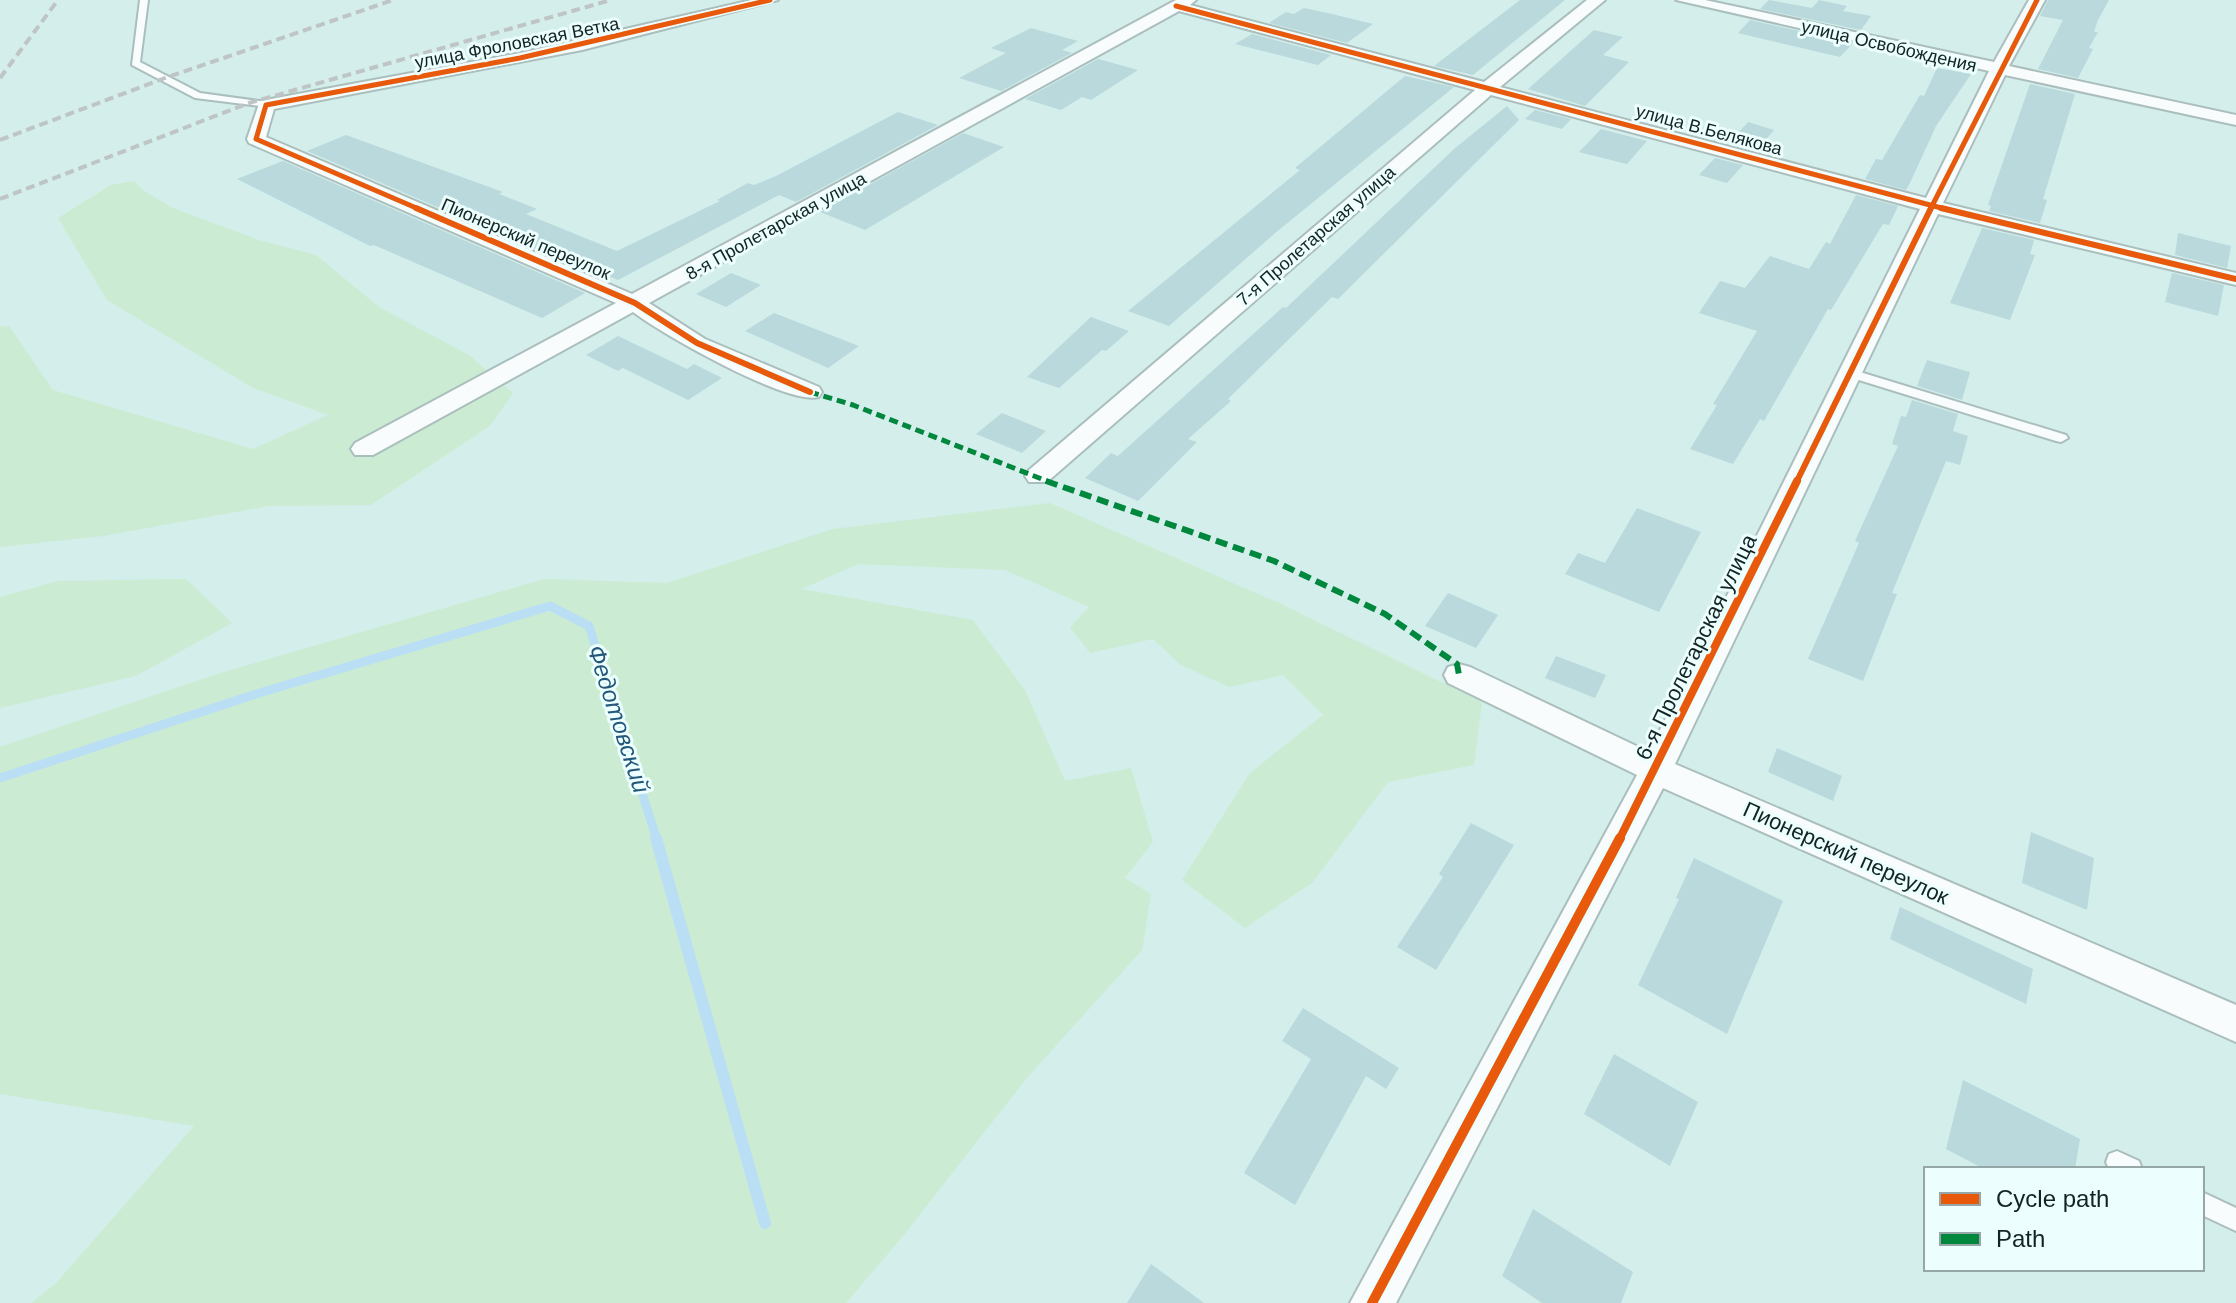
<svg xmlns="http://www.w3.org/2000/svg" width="2236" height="1303" viewBox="0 0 2236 1303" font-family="Helvetica,sans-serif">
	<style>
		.green { fill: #cbecd2 }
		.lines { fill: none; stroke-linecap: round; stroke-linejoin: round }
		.stream-far1 { stroke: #badff5; stroke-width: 9 }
		.stream { stroke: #badff5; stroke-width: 12 }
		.building { fill: #b9d9dc }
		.lane-casing { stroke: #aabfbd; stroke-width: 4 }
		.street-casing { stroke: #aabfbd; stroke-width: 4 }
		.lane { fill: #f9fcfc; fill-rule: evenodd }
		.street { fill: #f9fcfc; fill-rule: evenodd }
		.rail { stroke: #bec5c4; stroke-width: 4; stroke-dasharray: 9 5; stroke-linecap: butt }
		.quiet-far1 { stroke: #00873e; stroke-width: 5; stroke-dasharray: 9 5; stroke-linecap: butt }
		.quiet { stroke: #00873e; stroke-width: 6; stroke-dasharray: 12 6; stroke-linecap: butt }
		.cycleway-far3-casing { stroke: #ecfefd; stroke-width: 8 }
		.cycleway-far2-casing { stroke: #ecfefd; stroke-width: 10 }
		.cycleway-far1-casing { stroke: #ecfefd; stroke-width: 13 }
		.cycleway-casing { stroke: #ecfefd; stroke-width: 15 }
		.cycleway-far3 { stroke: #e8590c; stroke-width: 5 }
		.cycleway-far2 { stroke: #e8590c; stroke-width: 6 }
		.cycleway-far1 { stroke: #e8590c; stroke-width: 8 }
		.cycleway { stroke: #e8590c; stroke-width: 10 }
		.labels { text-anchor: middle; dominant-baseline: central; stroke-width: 6; stroke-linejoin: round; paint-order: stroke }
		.far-street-label { font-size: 18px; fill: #132423; stroke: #ecfefd }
		.street-label { font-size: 22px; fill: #132423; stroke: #ecfefd }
		.water-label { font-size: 24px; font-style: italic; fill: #23587b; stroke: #ecfefd }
	</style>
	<rect width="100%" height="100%" fill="#d4eeeb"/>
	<g class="green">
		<polygon points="134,181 144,191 173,208 259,240 316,255 379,307 469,355 513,393 490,426 371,505 269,506 103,536 0,547 0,327 9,326 53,390 253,449 328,415 253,388 107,300 58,218 111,185"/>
		<polygon points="1050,503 1279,603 1482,702 1474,765 1388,782 1312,883 1245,928 1182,880 1250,773 1323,715 1283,675 1229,687 1181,665 1153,639 1090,653 1070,627 1089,607 1005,570 858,564 802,589 973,620 1025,690 1065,781 1131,768 1153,842 1125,878 1151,894 1142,950 1026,1079 903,1236 846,1303 31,1303 56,1283 194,1126 0,1094 0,747 214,675 544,579 667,583 833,529"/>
		<polygon points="186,579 232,623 136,676 0,708 0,597 58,581"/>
	</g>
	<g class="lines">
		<polyline class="stream-far1" points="0,778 256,694 550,606 589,626 657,840"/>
		<polyline class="stream" points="656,838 765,1223"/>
	</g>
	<g class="building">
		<polygon points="1520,0 1565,0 1473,75 1434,66"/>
		<polygon points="1769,0 1812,8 1819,0 1847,6 1843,11 1871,16 1861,30 1760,9"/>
		<polygon points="2048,0 2109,0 2098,20 2094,32 2098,32 2089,48 2093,49 2078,78 2038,69 2063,20 2040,16"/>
		<polygon points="1304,8 1332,14 1373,24 1347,43 1269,23 1286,12 1294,14"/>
		<polygon points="1750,20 1853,43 1840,57 1738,33"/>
		<polygon points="1031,28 1078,41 1062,50 1072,53 1001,91 959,78 1006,53 991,48"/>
		<polygon points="1594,30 1623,37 1603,55 1629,62 1585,106 1528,89"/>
		<polygon points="1252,34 1331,55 1318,65 1235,44"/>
		<polygon points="1098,59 1138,70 1091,100 1082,97 1061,110 1025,99"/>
		<polygon points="1937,68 1971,74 1936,126 1910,183 1906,190 1865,179 1876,159 1882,160 1920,95 1924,96"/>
		<polygon points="1405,76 1454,87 1274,234 1169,326 1128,311 1300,170 1295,168"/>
		<polygon points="2030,84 2075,94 2043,199 2047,200 2040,223 1989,211 1991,206 1988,205"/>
		<polygon points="1507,106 1519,120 1338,299 1332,297 1228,399 1231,401 1188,439 1197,442 1138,501 1085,478 1111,453 1118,456 1283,307 1286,308 1454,149"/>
		<polygon points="1535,110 1571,119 1562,129 1525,119"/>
		<polygon points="898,112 938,125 796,202 779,195 618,280 611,277 607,280 307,151 346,135 503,192 499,194 537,209 526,214 617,251 720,201 717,200 748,183 754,185 776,176"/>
		<polygon points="1748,122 1774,130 1756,151 1729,143"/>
		<polygon points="1601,129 1647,141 1627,164 1579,152"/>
		<polygon points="963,133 1004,147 865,230 820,212"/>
		<polygon points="1715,158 1743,165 1727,183 1699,175"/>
		<polygon points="283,161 585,293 542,318 374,245 370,246 237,179"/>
		<polygon points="1856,195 1898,206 1889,225 1883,224 1831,310 1828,309 1764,421 1760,419 1733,464 1690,449 1717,405 1713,404 1757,331 1699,313 1720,281 1745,288 1770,256 1809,269 1826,242 1830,244"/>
		<polygon points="1982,228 2034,240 2030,254 2035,255 2010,320 1950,303"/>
		<polygon points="2178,233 2231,246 2227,268 2175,255"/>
		<polygon points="731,273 761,285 726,307 696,294"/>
		<polygon points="2172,273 2224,285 2218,316 2165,302"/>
		<polygon points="774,313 859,346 828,368 745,331"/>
		<polygon points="1091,317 1129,331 1106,351 1102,350 1059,388 1027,377"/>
		<polygon points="618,336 687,369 694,364 722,378 688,400 623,368 618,371 586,355"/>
		<polygon points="1927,360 1970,372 1962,400 1917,386"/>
		<polygon points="1912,400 1958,414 1953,431 1968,436 1960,465 1946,461 1892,593 1897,594 1863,681 1808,659 1859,543 1855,541 1898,446 1892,444 1901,416 1906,417"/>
		<polygon points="1002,413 1046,431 1022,453 976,434"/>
		<polygon points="1637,508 1701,532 1659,612 1565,574 1578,553 1605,563"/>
		<polygon points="1448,593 1498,615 1476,648 1425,626"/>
		<polygon points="1556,656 1606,675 1595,698 1545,678"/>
		<polygon points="1777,748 1842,776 1833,801 1768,772"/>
		<polygon points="1471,823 1514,845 1436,970 1397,947 1443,877 1439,874"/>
		<polygon points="2031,832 2094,858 2087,910 2022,883"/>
		<polygon points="1694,858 1783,901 1727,1034 1638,985 1679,899 1676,898"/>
		<polygon points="1900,907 2033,969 2026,1004 1890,939"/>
		<polygon points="1303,1008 1399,1068 1386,1089 1366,1076 1295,1205 1244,1173 1311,1059 1282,1041"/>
		<polygon points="1614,1054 1698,1102 1670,1166 1584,1114"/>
		<polygon points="1963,1080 2080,1139 2075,1169 1984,1169 1946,1149"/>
		<polygon points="1533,1209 1633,1272 1621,1303 1542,1303 1502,1276"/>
		<polygon points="1151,1264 1204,1303 1127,1303"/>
	</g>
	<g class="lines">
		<defs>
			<g id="lane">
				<polygon points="140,0 148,0 140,62 200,93 266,102 269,103 269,107 195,98 132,65"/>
				<polygon points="1850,369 2066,435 2068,438 2061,442 2056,441 1846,376 1846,370"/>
				<polygon points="2117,1151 2139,1161 2142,1169 2109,1169 2106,1162 2109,1154"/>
				<polygon points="2202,1192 2236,1208 2236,1231 2202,1215"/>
			</g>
			<path id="street" d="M 752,0 L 778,0 L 582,50 L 274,109 L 266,137 L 632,294 L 1176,0 L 1196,0 L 1190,5 L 1484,82 L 1587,0 L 1605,0 L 1500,87 L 1926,198 L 1989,71 L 1676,0 L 1705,0 L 1994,62 L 2029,0 L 2045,0 L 2009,66 L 2236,115 L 2236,125 L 2005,75 L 1943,203 L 2236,273 L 2236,285 L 1938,214 L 1675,764 L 2236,1005 L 2236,1042 L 1663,788 L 1396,1303 L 1350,1303 L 1637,775 L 1448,683 L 1444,675 L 1448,667 L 1459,664 L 1470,667 L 1649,752 L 1920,209 L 1491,95 L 1047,482 L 1029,482 L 1025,476 L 1029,470 L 1475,90 L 1179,11 L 649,303 L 705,339 L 819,387 L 822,392 L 819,397 C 786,405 662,334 633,312 L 373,455 L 355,455 L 351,449 L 355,443 L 616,303 L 249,143 L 247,139 L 260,101 L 520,53 Z"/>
		</defs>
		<use href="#lane" class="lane-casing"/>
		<use href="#street" class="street-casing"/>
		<use href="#lane" class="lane"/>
		<use href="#street" class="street"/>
		<g class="rail">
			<polyline points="0,78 58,0"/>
			<polyline points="0,140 165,78 393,0"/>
			<polyline points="0,199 249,103 611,0"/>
		</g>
		<polyline class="quiet-far1" points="810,392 853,405 1052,483"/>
		<polyline class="quiet" points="1046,481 1274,561 1385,614 1457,664 1459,675"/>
		<defs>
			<g id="cycleway-far3">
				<polyline points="1176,6 1949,210"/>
				<polyline points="421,210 256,139 266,105 520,58 770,0"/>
				<polyline points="1930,210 2037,0"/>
			</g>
			<g id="cycleway-far2">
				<polyline points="416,208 635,303 697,343 810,392"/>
				<polyline points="1941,208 2236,279"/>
				<polyline points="1796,483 1931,208"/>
			</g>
			<polyline id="cycleway-far1" points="1619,840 1797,481"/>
			<polyline id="cycleway" points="1372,1303 1620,838"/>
		</defs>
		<use href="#cycleway-far3" class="cycleway-far3-casing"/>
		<use href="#cycleway-far2" class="cycleway-far2-casing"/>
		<use href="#cycleway-far1" class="cycleway-far1-casing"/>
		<use href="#cycleway" class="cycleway-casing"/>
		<use href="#cycleway-far3" class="cycleway-far3"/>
		<use href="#cycleway-far2" class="cycleway-far2"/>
		<use href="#cycleway-far1" class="cycleway-far1"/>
		<use href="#cycleway" class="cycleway"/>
	</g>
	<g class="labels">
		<g class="far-street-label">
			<text transform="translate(517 43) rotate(-11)">улица Фроловская Ветка</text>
			<text transform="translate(1889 46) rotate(13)">улица Освобождения</text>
			<text transform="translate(1709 130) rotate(15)">улица В.Белякова</text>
			<text transform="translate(776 226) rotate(-29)">8-я Пролетарская улица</text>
			<text transform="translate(1316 236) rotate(-41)">7-я Пролетарская улица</text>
			<text transform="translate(526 239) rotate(23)">Пионерский переулок</text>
		</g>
		<g class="street-label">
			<text transform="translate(1696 647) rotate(-64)">6-я Пролетарская улица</text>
			<text transform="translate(1846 853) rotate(24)">Пионерский переулок</text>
		</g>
		<g class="water-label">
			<text transform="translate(619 719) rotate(72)">Федотовский</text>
		</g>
	</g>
	<rect x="1924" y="1167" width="280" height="104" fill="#ecfefd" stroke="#95a7a6" stroke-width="2"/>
	<rect x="1940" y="1193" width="40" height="12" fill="#e8590c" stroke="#95a7a6" stroke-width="2"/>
	<text x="1996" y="1207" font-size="24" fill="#132423">Cycle path</text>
	<rect x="1940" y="1233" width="40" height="12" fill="#00873e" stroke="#95a7a6" stroke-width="2"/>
	<text x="1996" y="1247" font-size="24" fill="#132423">Path</text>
</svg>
